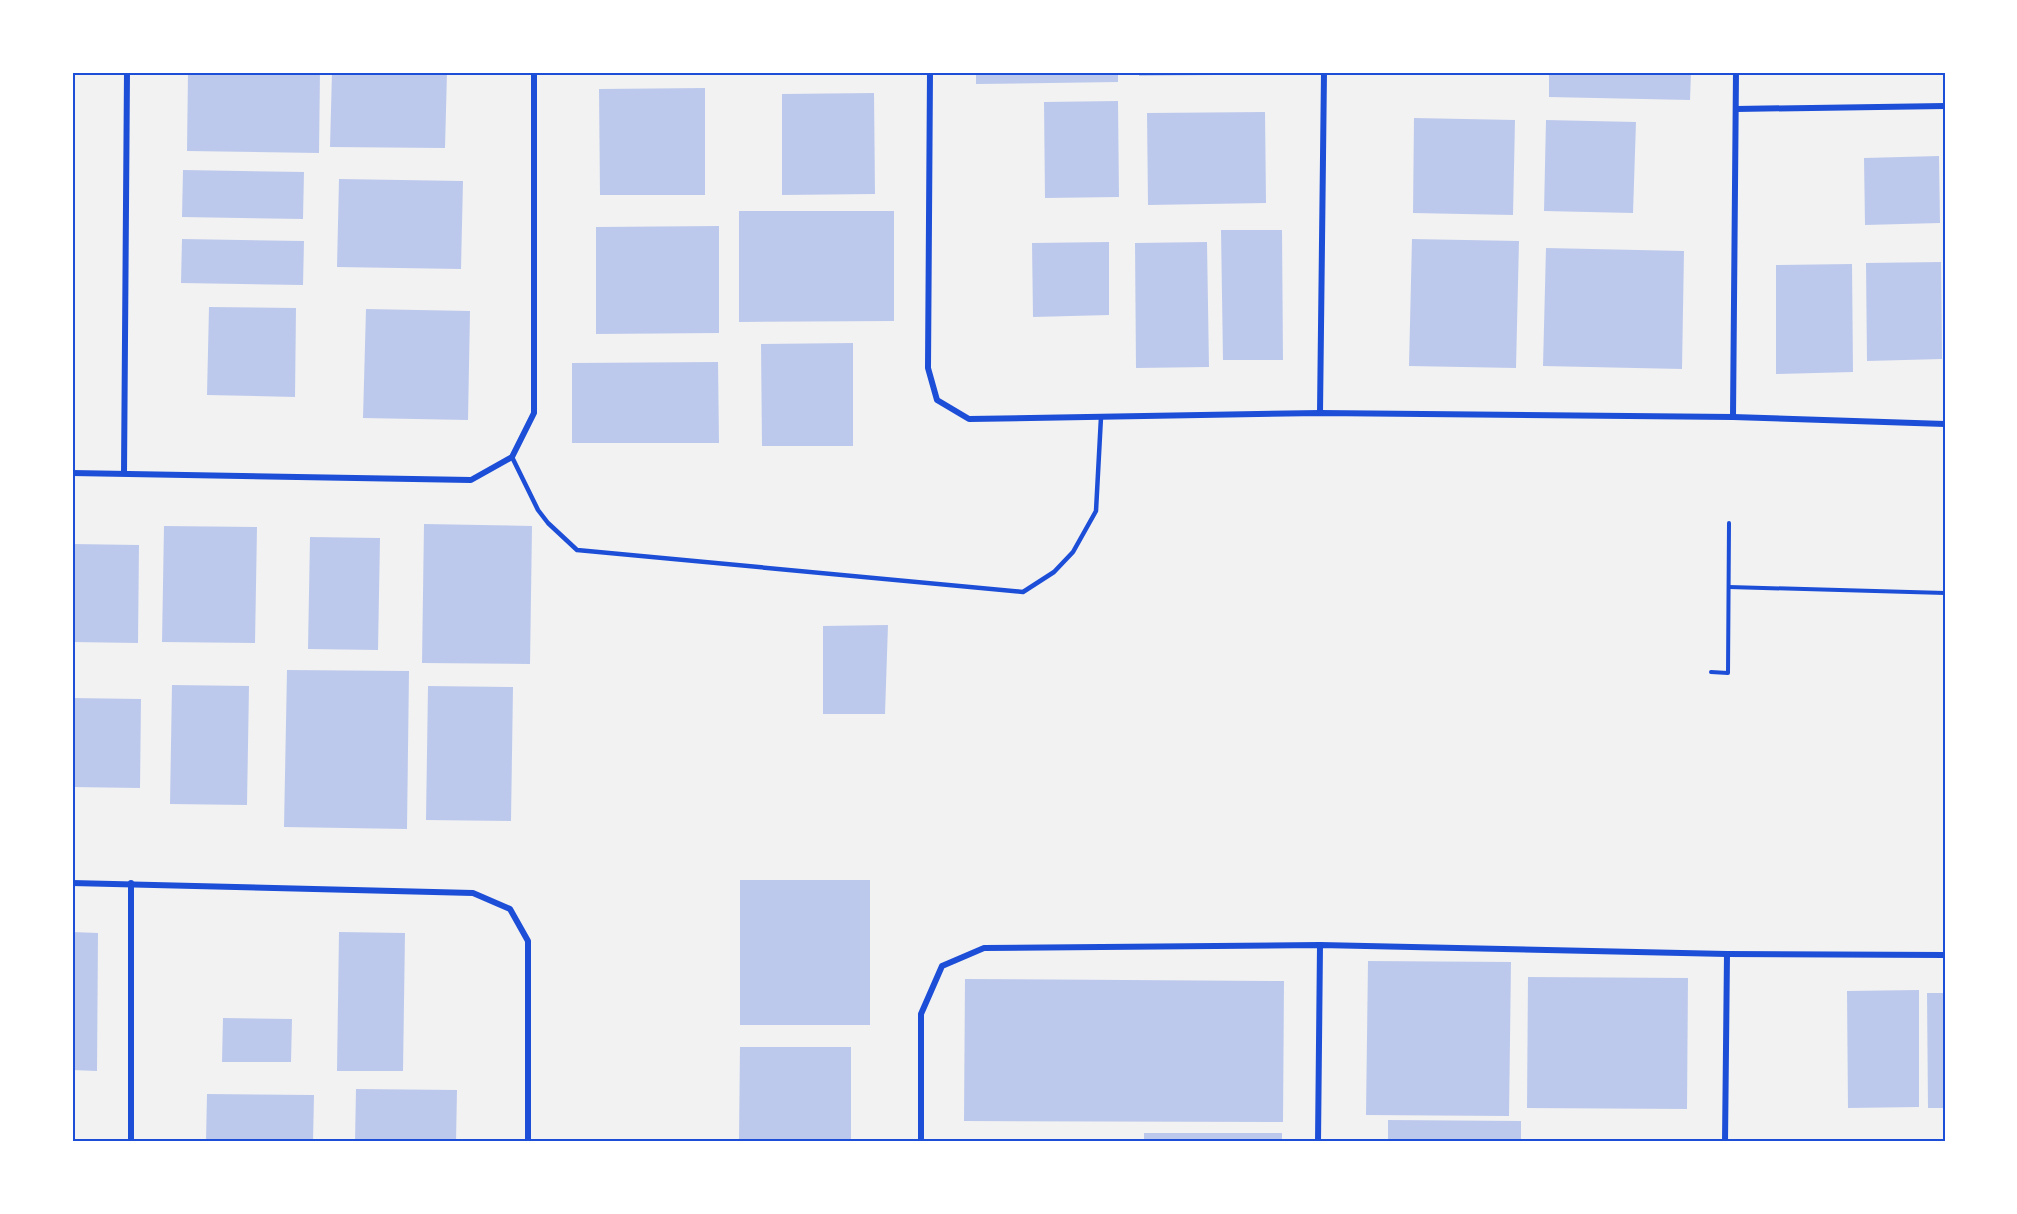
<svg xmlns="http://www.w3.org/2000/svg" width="2017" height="1214" viewBox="0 0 2017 1214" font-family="Rubik,sans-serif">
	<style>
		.building { fill: #bdc9ec }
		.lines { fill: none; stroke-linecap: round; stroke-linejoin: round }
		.path { stroke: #1d4ed8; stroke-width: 4 }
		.service { stroke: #1d4ed8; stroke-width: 4.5 }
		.minor { stroke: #1d4ed8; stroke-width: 6 }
		.neatline { fill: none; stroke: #1d4ed8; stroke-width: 2 }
	</style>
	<rect width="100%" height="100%" fill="#f2f2f2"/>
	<g class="building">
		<polygon points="188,72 320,72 319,153 187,151"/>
		<polygon points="332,72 447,72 445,148 330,147"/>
		<polygon points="976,72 1118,72 1118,82 976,84"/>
		<polygon points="1139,72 1284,72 1284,74 1139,76"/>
		<polygon points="1549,72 1691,72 1690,100 1549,97"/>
		<polygon points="705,88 705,195 600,195 599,89"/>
		<polygon points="874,93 875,194 782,195 782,94"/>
		<polygon points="1118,101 1119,197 1045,198 1044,102"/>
		<polygon points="1265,112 1266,203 1148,205 1147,113"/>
		<polygon points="1414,118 1515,120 1513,215 1413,213"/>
		<polygon points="1546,120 1636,122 1633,213 1544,211"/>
		<polygon points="1939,156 1940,223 1865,225 1864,158"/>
		<polygon points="183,170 304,172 303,219 182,217"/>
		<polygon points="339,179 463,181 461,269 337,267"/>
		<polygon points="739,211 894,211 894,321 739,322"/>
		<polygon points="719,226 719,333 596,334 596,227"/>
		<polygon points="1221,230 1282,230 1283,360 1223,360"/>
		<polygon points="182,239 304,241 303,285 181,283"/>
		<polygon points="1412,239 1519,241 1516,368 1409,366"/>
		<polygon points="1109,242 1109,315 1033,317 1032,243"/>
		<polygon points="1207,242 1209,367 1136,368 1135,243"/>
		<polygon points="1546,248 1684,251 1682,369 1543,366"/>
		<polygon points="1941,262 1942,359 1867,361 1866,263"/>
		<polygon points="1852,264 1853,372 1776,374 1776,265"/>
		<polygon points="209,307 296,308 295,397 207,395"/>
		<polygon points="366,309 470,311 468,420 363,418"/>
		<polygon points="853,343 853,446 762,446 761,344"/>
		<polygon points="718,362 719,443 572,443 572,363"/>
		<polygon points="424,524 532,526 530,664 422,663"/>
		<polygon points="164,526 257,527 255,643 162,642"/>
		<polygon points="310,537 380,538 378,650 308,649"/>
		<polygon points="72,544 139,545 138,643 72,642"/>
		<polygon points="888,625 885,714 823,714 823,626"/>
		<polygon points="287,670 409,671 407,829 284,827"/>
		<polygon points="172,685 249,686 247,805 170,804"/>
		<polygon points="428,686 513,687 511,821 426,820"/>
		<polygon points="72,698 141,699 140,788 72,787"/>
		<rect x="740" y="880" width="130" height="145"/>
		<polygon points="72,932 98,933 97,1071 72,1070"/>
		<polygon points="339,932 405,933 403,1071 337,1071"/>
		<polygon points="1368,961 1511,962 1509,1116 1366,1115"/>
		<polygon points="1528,977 1688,978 1687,1109 1527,1108"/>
		<polygon points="965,979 1284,981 1283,1122 964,1121"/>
		<polygon points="1919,990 1919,1107 1848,1108 1847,991"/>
		<polygon points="1927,993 1945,993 1945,1108 1928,1108"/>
		<polygon points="223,1018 292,1019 291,1062 222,1062"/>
		<polygon points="740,1047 851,1047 851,1140 739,1140"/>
		<polygon points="356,1089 457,1090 456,1142 355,1142"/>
		<polygon points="207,1094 314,1095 313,1142 206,1142"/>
		<polygon points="1388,1120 1521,1121 1521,1142 1388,1142"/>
		<rect x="1144" y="1133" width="138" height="9"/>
	</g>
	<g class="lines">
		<g class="path">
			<polyline points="1729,587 1945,593"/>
			<polyline points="1711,672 1728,673 1729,523"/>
		</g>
		<polyline class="service" points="512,457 538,510 548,523 577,550 1023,592 1054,572 1073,552 1096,511 1101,417"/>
		<g class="minor">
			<polyline points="930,72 928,368 937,400 969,419 1320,413 1733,417 1945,424"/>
			<polyline points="1736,109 1945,106"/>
			<polyline points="1320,413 1324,72"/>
			<polyline points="1733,417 1736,72"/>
			<polyline points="72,473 471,480 512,457 534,413 534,72"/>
			<polyline points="124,473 127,72"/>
			<polyline points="72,883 473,893 510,909 528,941 528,1142"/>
			<polyline points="131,1142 131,883"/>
			<polyline points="921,1142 921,1014 942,966 984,948 1320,945 1727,954 1945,955"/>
			<polyline points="1318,1142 1320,945"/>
			<polyline points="1725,1142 1727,954"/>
		</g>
	</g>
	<rect width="2017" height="1214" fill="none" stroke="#ffffff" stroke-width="147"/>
	<rect x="74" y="74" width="1870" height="1066" class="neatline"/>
</svg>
